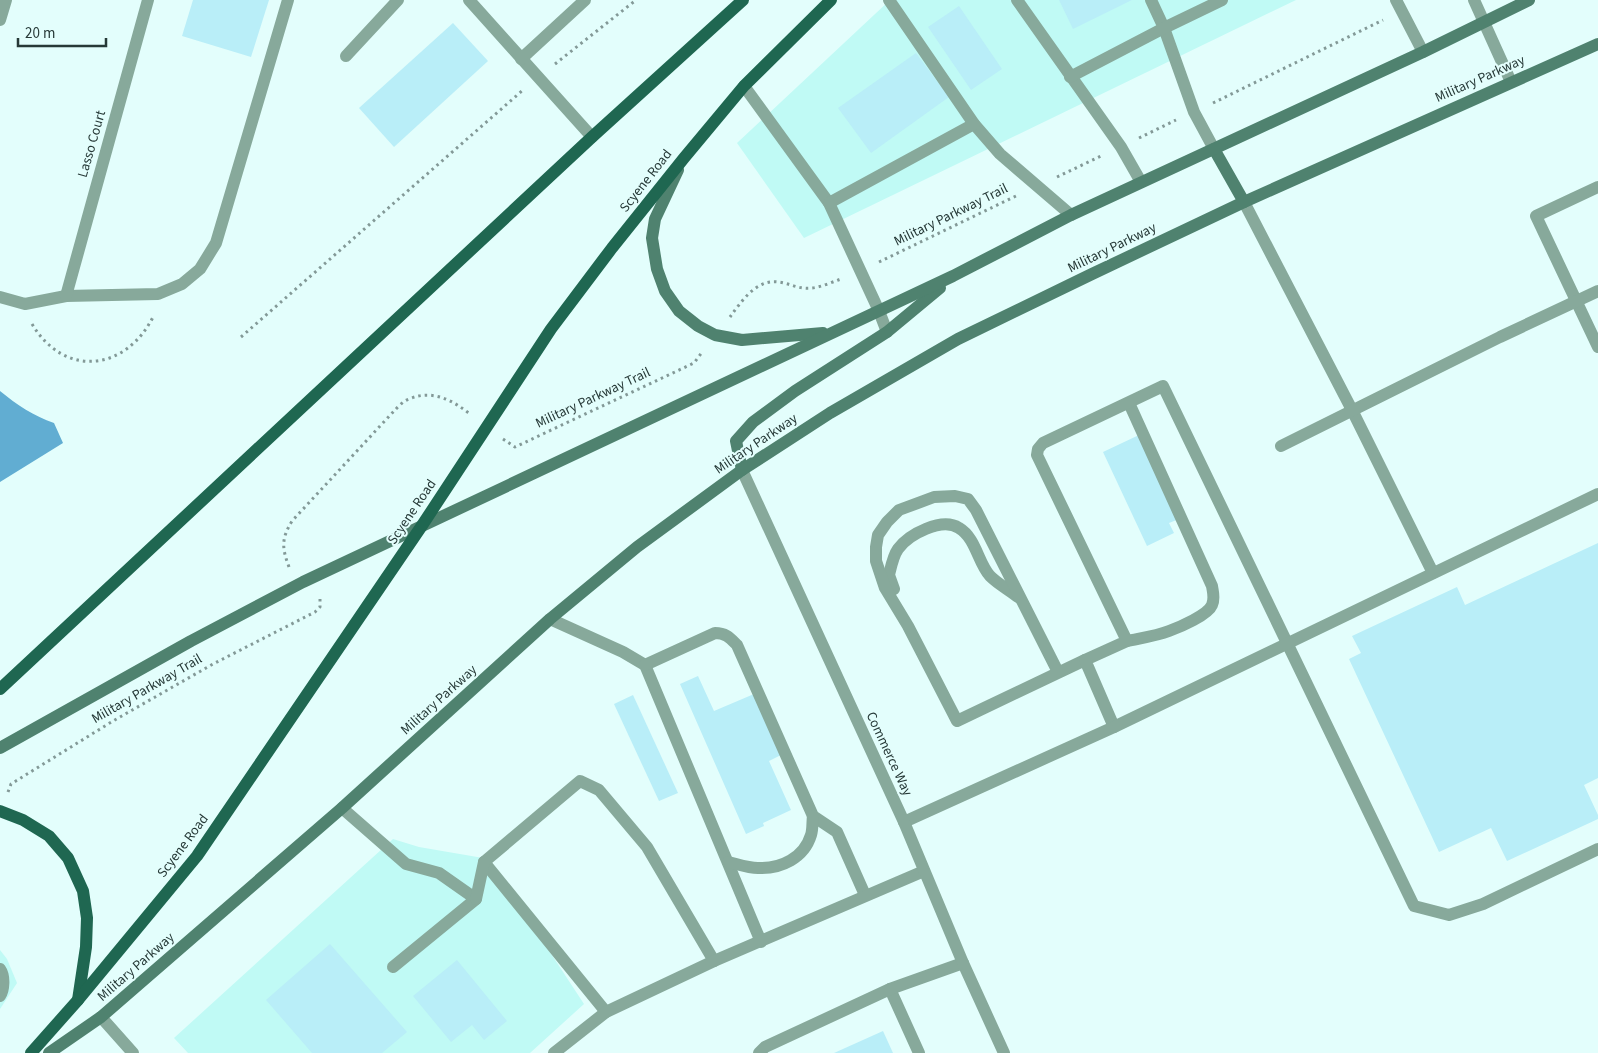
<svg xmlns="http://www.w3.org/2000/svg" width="1598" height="1053" viewBox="0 0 1598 1053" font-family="'Source Sans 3',sans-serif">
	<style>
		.built { fill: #c0faf5 }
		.water { fill: #61add2 }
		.building { fill: #b9eef8 }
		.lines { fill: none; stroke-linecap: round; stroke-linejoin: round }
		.path { stroke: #839997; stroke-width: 3; stroke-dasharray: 2.5 4; stroke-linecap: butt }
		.lane { stroke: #87a99b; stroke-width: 12 }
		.street { stroke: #87a99b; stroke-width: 12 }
		.secondary { stroke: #4f826f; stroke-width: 12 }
		.primary { stroke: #1f6751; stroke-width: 12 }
		.labels { text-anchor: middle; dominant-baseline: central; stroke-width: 4; stroke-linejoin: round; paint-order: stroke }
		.street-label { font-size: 14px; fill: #263937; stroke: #e3fefc }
	</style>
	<rect width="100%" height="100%" fill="#e3fefc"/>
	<g class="built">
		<polygon points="890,0 1296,0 804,238 737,143"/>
		<polygon points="393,839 419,847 489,859 584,1004 530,1053 188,1053 174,1038"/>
		<polygon points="0,950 7,959 17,983 0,1009"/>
	</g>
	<path class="water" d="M 0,391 C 17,405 34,416 54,423 L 63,443 L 0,482 Z"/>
	<g class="building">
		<polygon points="193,0 269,0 251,57 182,36"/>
		<polygon points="1059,0 1132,0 1073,29"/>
		<polygon points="959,6 1002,69 971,90 928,27"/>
		<polygon points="453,23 488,61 394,147 359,108"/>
		<polygon points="916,53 949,97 871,153 838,108"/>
		<polygon points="1139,435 1179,519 1169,523 1174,533 1147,546 1103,452"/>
		<polygon points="1598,543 1598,778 1584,785 1598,815 1598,819 1507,861 1491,828 1439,852 1349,659 1361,653 1352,636 1457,587 1465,605"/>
		<polygon points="698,676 714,711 754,694 781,755 769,761 791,810 763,823 764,826 746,834 680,684"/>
		<polygon points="633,695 678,793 659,801 614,704"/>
		<polygon points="330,944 407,1032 382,1053 312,1053 266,1000"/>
		<polygon points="457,960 507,1021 484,1040 472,1025 451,1042 413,996"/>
		<polygon points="883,1031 893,1053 834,1053"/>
	</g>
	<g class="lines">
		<g class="path">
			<polyline points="555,64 636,0"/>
			<polyline points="1213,103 1383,20"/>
			<polyline points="1139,138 1176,120"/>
			<polyline points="1057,177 1101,156"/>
			<polyline points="879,262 1018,195"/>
			<path d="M 730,317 C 741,302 756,279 778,282 C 789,283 800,290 812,288 C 822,287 832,282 841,279"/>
			<path d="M 32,324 C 65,379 127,371 154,315"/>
			<polyline points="241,337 523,90"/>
			<polyline points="503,439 515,447 694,363 703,351"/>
			<path d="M 289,567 C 282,548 281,539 292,521 L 394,411 C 398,407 403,401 409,399 C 432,389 453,400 471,415"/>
			<polyline points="8,792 11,784 113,721 213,664 315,612 320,607 320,599 318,597"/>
		</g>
		<g class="lane">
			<polyline points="469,0 592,137"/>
			<polyline points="889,0 974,124 1000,154 1071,215"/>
			<polyline points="1017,0 1121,147 1141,182"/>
			<polyline points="1151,0 1164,28 1194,112 1214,149"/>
			<polyline points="1396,0 1423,52"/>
			<polyline points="1474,0 1511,82"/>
			<polyline points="0,20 6,0"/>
			<polyline points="346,56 398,0"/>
			<polyline points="521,59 585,0"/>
			<polyline points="1070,77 1164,28 1222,0"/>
			<polyline points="744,86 829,203 879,311 887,332"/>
			<polyline points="1598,187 1536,216 1598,347"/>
			<polyline points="1244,202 1352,410 1433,573"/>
			<polyline points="829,203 974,124"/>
			<polyline points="0,297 25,304 66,296 158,294 182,284 200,269 216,243 288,0"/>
			<polyline points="1281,446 1500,337 1598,291"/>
			<path d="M 894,589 L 889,575 C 891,567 893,556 898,549 C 909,534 942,517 959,528 C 976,538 978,563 990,576 C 998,584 1009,590 1018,597"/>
			<polyline points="550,619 623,652 645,665 761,942"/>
			<path d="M 1127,641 C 1141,638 1156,636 1169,631 C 1180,627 1208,615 1212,605 C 1215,598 1213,593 1212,586 L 1129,403"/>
			<path d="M 645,665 L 715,633 C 726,633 730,638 737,645 L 813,816 L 837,832 L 865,895"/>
			<polyline points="1058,672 976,510 968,499 955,496 934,497 899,510 887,522 878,535 876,547 876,561 885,588 908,626 957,721 1085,660"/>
			<polyline points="1114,727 1085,660 1127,641 1037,455 1038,449 1043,443 1163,386 1414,906 1449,915 1483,904 1598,849"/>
			<polyline points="342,808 406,864 439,873 476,899 393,967"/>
			<polyline points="904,822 1114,727 1598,494"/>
			<polyline points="484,862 606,1012"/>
			<path d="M 728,862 C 737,864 748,868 758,868 C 781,869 804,858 811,835 C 813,829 812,822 813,816"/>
			<polyline points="476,899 484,862 580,781 599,790 647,847 714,961"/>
			<path d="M 0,969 C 5,976 4,990 0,996"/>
			<polyline points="890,989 919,1053"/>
			<polyline points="554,1053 606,1012 714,961 924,871"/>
			<polyline points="759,1053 765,1047 890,989 963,963"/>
		</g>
		<g class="street">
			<polyline points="66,296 148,0"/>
			<polyline points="742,470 904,822 963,963 1004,1053"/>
			<polyline points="101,1017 133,1053"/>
		</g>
		<g class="secondary">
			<polyline points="1214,149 1244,202"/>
			<polyline points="678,170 655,219 652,238 657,269 665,291 679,311 698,326 715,335 742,340 823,333"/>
			<polyline points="742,470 736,441 753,422 795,391 887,332 940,288"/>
			<polyline points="0,748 191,641 303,582 953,276 1071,215 1423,52 1529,0"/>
			<polyline points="49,1053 101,1017 342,808 550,619 637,547 742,470 830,413 958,339 1092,274 1244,202 1598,44"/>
		</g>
		<g class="primary">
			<polyline points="0,689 592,137 743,0"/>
			<polyline points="0,811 23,820 49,836 68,858 83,891 87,918 86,947 78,1000"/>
			<polyline points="31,1053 78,1000 197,856 421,527 551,329 612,248 684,158 744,86 831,0"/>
		</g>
	</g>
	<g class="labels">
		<g class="street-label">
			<text transform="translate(1480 79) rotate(-24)">Military Parkway</text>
			<text transform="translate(92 144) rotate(-74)">Lasso Court</text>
			<text transform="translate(646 181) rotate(-52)">Scyene Road</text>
			<text transform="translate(951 215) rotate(-26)">Military Parkway Trail</text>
			<text transform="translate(1112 248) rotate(-26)">Military Parkway</text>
			<text transform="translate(593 398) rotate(-25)">Military Parkway Trail</text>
			<text transform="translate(756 444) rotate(-34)">Military Parkway</text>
			<text transform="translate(412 512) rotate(-56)">Scyene Road</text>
			<text transform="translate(147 689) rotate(-30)">Military Parkway Trail</text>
			<text transform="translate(439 700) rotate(-42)">Military Parkway</text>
			<text transform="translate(889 754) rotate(65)">Commerce Way</text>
			<text transform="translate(183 846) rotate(-53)">Scyene Road</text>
			<text transform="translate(136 967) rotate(-41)">Military Parkway</text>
		</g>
	</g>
	<path d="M18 38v8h88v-8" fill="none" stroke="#263937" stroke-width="2.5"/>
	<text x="25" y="38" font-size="15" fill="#263937" stroke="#e3fefc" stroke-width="4" paint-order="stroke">20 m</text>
</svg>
